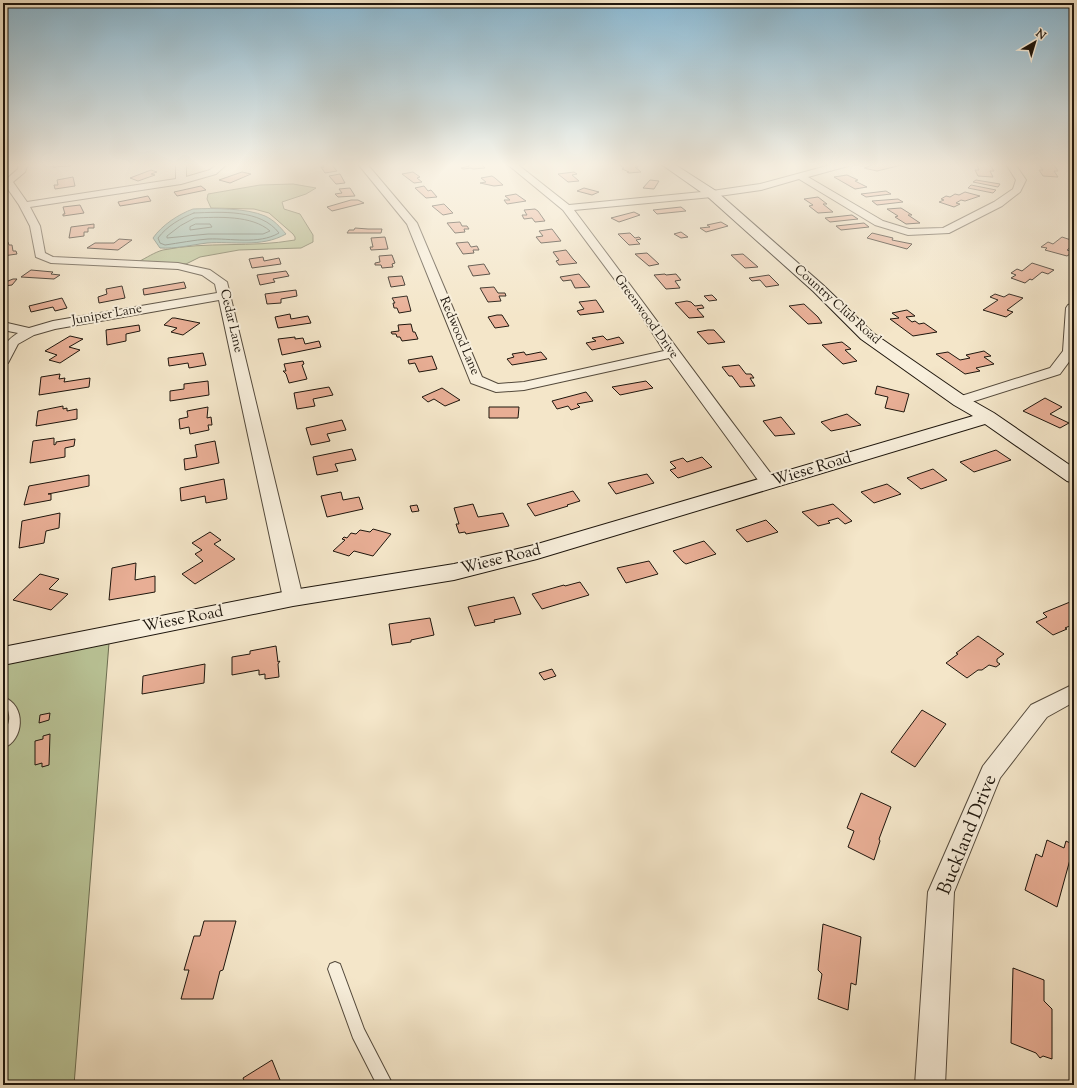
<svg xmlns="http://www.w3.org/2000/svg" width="1077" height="1088" viewBox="0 0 1077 1088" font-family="'Sorts Mill Goudy',serif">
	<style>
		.green { fill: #bac598; stroke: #6c6e52 }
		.water { fill: #9cc0b6; stroke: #6a7c72 }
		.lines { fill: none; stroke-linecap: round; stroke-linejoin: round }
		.shore { stroke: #5d6b62; stroke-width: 1 }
		.building { fill: #e8ae95; stroke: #1e160d }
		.lane-casing { stroke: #544a3c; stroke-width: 2 }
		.street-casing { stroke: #544a3c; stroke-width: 2 }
		.secondary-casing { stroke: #1e160d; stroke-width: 2 }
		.lane { fill: #f8efdc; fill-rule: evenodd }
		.street { fill: #f8efdc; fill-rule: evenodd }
		.secondary { fill: #f8efdc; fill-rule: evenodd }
		.labels { text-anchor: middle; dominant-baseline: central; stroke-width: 4; stroke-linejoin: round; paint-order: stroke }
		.far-street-label { font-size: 13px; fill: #1e160d; stroke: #f8efdc }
		.street-label { font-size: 16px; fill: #1e160d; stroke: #f8efdc }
		.near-street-label { font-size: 19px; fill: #1e160d; stroke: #f8efdc }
	</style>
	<rect width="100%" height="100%" fill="#f4e6c9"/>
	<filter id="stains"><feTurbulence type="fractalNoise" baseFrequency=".005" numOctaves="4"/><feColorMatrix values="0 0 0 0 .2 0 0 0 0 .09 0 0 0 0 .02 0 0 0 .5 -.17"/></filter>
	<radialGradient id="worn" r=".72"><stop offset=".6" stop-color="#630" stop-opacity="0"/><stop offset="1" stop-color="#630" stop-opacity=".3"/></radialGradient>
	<g class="green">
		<path d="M 293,184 L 316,188 L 306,194 L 282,202 L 284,209 L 300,214 L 313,235 L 313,242 L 301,248 L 239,250 L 200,257 L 186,264 L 138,262 C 146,258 155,252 163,250 C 207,241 251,248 295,240 L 295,237 L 293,234 L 269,213 L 254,209 L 211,208 L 207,199 L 208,194 L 260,185 Z"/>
		<polygon points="109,643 74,1085 3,1085 3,664"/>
	</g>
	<path class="water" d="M 193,209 C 213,208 247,208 265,216 C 274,220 280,227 286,234 C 261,248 233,241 207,243 C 191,245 175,249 160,248 L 153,238 C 162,225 179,214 193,209 Z"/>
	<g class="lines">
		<g class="shore">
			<path d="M 194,213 C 221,212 261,209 279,233 C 258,245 231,238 208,239 C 194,240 179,243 165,245 L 160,243 L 158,238 C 167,226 181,218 194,213 Z"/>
			<path d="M 195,218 C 218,217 252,215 270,231 L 263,234 L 208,234 L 167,238 L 167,236 L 180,226 Z"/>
			<polygon points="196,224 210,224 212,227 190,230 190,227"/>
		</g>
	</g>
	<g class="building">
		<polygon points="54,164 71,164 70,166 53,167"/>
		<polygon points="322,164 331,164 337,171 325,173 321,167 324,167"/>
		<polygon points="472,164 481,164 485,168 473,169 471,168 463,169 461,168 469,166 468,166"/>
		<polygon points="634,164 638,167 635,167 641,172 629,173 627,172 629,172 622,169 624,168 619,165"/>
		<polygon points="875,164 899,164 902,165 877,171 864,168"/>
		<polygon points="976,164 990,165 994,171 990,171 993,177 978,176 975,170 979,170"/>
		<polygon points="1039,165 1054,165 1058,171 1054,171 1058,177 1043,176 1039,170 1043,170"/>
		<polygon points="151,170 157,172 151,174 155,175 138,181 130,178"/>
		<polygon points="242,172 251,174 230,183 219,180"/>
		<polygon points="413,172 420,177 417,178 422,182 414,183 402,174"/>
		<polygon points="574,172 577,174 572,175 579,181 568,182 558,174"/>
		<polygon points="340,174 345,183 336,184 329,176"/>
		<polygon points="847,175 858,180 855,181 867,187 855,189 834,177"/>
		<polygon points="492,176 495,178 503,185 494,186 480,183 486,182 481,178"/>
		<polygon points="73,177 75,186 55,189 54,185 58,185 57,180"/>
		<polygon points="650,180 659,181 654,189 643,188"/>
		<polygon points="976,180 1000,184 998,187 973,182"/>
		<polygon points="971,185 996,190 993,193 968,188"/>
		<polygon points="201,186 206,190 177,196 174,192"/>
		<polygon points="424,186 428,191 431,190 437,197 426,198 415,188"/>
		<polygon points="350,188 355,196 338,197 335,194 342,193 339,189"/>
		<polygon points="584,188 599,192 592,195 577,191"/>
		<polygon points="886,191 891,194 866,197 861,194"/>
		<polygon points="965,192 980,196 965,201 961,200 956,203 960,204 954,207 939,202 944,200 941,199 946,196 950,197 955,194 959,195"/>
		<polygon points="516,194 526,201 507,204 504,200 510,200 505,196"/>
		<polygon points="148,196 151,201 120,206 118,202"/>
		<polygon points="818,197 827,204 823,204 833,212 818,213 809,206 813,205 804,199"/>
		<polygon points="898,199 903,202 877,205 872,201"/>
		<polygon points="351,200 358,200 364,203 332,211 327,207"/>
		<polygon points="444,204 453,213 443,215 432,206"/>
		<polygon points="80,205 84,213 63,216 63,214 65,214 63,207"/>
		<polygon points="681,207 686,211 657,214 653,210"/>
		<polygon points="901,208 912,215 908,215 920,223 906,224 895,217 898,216 887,209"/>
		<polygon points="535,209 538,211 545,221 535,222 532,218 524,219 522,215 527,215 524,210"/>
		<polygon points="634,212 640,215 619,222 611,218"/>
		<polygon points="852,215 858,219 830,222 825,218"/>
		<polygon points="460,222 462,226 467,226 469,229 464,229 465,232 455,233 447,223"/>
		<polygon points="721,222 728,226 706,232 700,228 710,227 707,225"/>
		<polygon points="864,223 869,227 841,230 836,226"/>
		<polygon points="94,224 94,228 88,228 88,232 84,232 84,236 69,238 71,227"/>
		<polygon points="355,228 368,229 382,229 381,233 347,233 349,230 354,230"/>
		<polygon points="552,229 561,241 541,243 536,237 543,236 539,231"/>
		<polygon points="681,232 688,237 681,238 674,234"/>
		<polygon points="630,233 635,238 639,237 641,239 636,240 640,244 629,245 618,234"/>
		<polygon points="872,233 893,238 892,240 912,244 907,249 867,238"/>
		<polygon points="385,237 388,249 371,250 370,247 373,247 371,238"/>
		<polygon points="1062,237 1074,241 1074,246 1072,246 1067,250 1073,252 1067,256 1045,250 1047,248 1041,247 1048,242 1053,244"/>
		<polygon points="119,239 132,240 118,250 87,248 95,243 114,243"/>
		<polygon points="3,242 8,242 9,245 12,245 13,251 16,251 17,254 3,256"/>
		<polygon points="468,242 471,247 477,246 479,250 473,250 474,253 463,254 456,243"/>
		<polygon points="566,250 573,259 577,263 559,265 556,261 559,260 553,252"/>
		<polygon points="647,253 659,264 649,266 635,254"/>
		<polygon points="743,254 758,267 745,268 731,255"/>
		<polygon points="392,255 395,263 392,264 393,267 382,268 381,265 375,265 375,263 380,262 379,256"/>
		<polygon points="263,257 264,261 279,258 281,264 252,268 249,259"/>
		<polygon points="1032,263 1054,270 1048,274 1042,272 1032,280 1030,279 1025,283 1011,278 1016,275 1011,273 1017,269 1022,271"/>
		<polygon points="484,264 490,274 473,276 468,266"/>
		<polygon points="31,270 53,272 51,274 60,275 54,279 21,277"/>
		<polygon points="286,271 289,276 273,279 275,282 260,285 257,275"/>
		<polygon points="579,274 590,287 575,288 571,280 563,281 560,277"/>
		<polygon points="665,274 666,275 676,274 681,280 675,281 680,288 666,289 654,275"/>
		<polygon points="769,275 779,285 766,287 760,280 752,281 749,278"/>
		<polygon points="402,276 405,285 391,287 388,277"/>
		<polygon points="13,279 17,279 12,285 4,286 8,281"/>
		<polygon points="184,282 186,288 144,295 143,289"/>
		<polygon points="122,286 125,298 99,303 98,297 107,294 106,289"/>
		<polygon points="494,287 498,293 505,293 506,296 499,296 501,301 488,302 480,288"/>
		<polygon points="296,290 297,296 281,299 281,303 267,304 265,294"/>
		<polygon points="995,294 1004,297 1009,294 1023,298 1007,310 1013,312 1006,317 983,310 998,300 990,297"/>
		<polygon points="712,295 717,300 709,301 704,296"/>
		<polygon points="407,296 411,311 399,313 397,308 394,308 393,303 395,303 392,298"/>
		<polygon points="62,298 67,308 55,311 53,307 31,312 29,306"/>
		<polygon points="596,300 604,312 580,315 577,311 584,309 579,302"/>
		<polygon points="687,301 691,302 695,306 702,305 704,308 697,309 704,317 689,318 675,303"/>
		<polygon points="804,304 818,317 822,323 808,324 789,306"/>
		<polygon points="907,310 915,316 906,317 912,322 915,321 919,324 924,323 937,332 913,336 890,319 899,318 892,313"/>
		<polygon points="290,314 291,319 308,316 311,323 278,328 275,317"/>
		<polygon points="497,315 502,315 509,326 495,328 488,317"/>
		<polygon points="172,318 175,318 200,323 183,335 171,332 177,328 164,325"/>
		<polygon points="411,324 413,332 415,332 418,339 402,341 400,337 397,337 396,334 392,334 391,332 399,331 398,325"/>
		<polygon points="139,325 140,331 126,334 126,341 107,345 106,330"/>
		<polygon points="708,330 714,330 725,342 708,344 697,332"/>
		<polygon points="70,336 83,339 69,347 80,350 60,363 49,360 57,355 45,351"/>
		<polygon points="603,336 607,340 619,337 624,343 592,350 586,343 596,341 592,338"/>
		<polygon points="295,337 295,339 303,338 305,344 319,341 321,347 282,355 278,339"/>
		<polygon points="842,342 851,349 845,350 857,361 843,364 822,345"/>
		<polygon points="984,351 991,356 984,357 994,364 976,368 980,371 965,374 936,354 948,352 960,360 970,358 966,355"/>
		<polygon points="524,352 526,355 541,352 547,359 512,365 507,359 514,357 512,354"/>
		<polygon points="203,353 206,365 189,368 188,363 169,366 168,358"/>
		<polygon points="432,356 437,369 419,372 415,363 409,364 408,360"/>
		<polygon points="303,361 304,364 302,365 307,379 289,383 286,374 283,371 286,371 284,364"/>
		<polygon points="739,365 746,374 751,374 754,378 750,378 755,386 740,387 732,376 729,376 722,367"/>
		<polygon points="60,374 59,379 65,378 64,382 90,378 89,387 39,395 41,377"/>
		<polygon points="208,381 209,395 170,401 170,391 184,389 184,384"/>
		<polygon points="646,381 653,388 620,395 612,387"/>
		<polygon points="877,386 909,394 904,412 885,408 888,397 875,394"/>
		<polygon points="329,387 333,395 313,399 315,406 297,409 294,393"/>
		<polygon points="442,388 460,400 445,406 434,399 428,402 422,397"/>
		<polygon points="586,392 593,401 577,404 580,407 571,410 568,406 557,409 552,401"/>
		<polygon points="1045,398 1062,407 1050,414 1069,423 1060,428 1023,411"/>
		<polygon points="63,406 63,409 67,408 67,411 77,409 77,419 36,426 38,411"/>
		<polygon points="208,407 207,418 211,417 212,425 208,425 209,430 190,434 189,427 180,429 179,419 188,417 187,411"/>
		<polygon points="489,407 519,407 518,418 489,418"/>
		<polygon points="847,414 861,425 831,431 821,422"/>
		<polygon points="781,417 795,434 775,436 763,421"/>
		<polygon points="342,420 346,430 327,434 330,441 311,445 306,428"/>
		<polygon points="54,438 54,445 56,444 56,442 75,439 74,446 65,448 65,457 30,463 33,441"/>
		<polygon points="215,441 219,463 185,470 184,459 197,457 195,445"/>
		<polygon points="352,449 356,460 335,464 338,471 317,475 313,457"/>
		<polygon points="996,450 1011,460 974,472 960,462"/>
		<polygon points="702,457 712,467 678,478 670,470 676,468 670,462 683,458 687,462"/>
		<polygon points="933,469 947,480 921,489 907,478"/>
		<polygon points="647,474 654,483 616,494 608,483"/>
		<polygon points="89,475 89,486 48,494 51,494 51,500 24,505 29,486"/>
		<polygon points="224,479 227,499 206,503 205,496 181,501 180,488"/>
		<polygon points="887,484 901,494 874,503 861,492"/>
		<polygon points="573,491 580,501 567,505 568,506 535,516 527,504"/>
		<polygon points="341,492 343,500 359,497 363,509 327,517 321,496"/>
		<polygon points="473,504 478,517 503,513 509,526 466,534 465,532 459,533 456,524 459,524 454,508"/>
		<polygon points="833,504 852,521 845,524 838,518 828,521 830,523 818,526 802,512"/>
		<polygon points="417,505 419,511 412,512 410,506"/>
		<polygon points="60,513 59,528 46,531 44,543 19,548 22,521"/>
		<polygon points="766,520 778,532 747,542 736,530"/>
		<polygon points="373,529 391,534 373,556 354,551 349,556 333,551 345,540 342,539 344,537 347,538 351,533 356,534 360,530 370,532"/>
		<polygon points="210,532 221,540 214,544 235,559 195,584 182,574 203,561 195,554 202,550 192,543"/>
		<polygon points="704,541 716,554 686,564 683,562 673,551"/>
		<polygon points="649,561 658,574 626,583 617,568"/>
		<polygon points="136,563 135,580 155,576 155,592 109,600 112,568"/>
		<polygon points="40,574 59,579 49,589 68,594 51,610 13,600"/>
		<polygon points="580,582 589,595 542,609 532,594 564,585 565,586"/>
		<polygon points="514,597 521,614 494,620 495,622 475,626 468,607"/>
		<polygon points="1070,602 1074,605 1074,624 1065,628 1067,629 1053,635 1036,622 1047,617 1043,613"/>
		<polygon points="430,618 434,635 411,640 411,642 392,645 389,624"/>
		<polygon points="978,636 1004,654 997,659 997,662 1000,664 996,667 989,665 982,670 978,670 967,678 946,663 958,654 956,653"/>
		<polygon points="276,646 278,662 280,661 278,664 279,677 265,679 265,674 259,675 259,670 232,675 232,657 250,654 250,651"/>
		<polygon points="205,664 204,683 142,694 143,676"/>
		<polygon points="552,669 556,676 544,680 539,673"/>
		<polygon points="922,710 946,724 915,767 891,752"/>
		<polygon points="50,713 49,720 39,723 40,715"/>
		<polygon points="50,734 49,765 42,767 42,763 35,765 35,741 43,739 43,736"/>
		<polygon points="861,793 891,807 879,839 880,841 874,860 848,847 854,831 847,828"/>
		<polygon points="1047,840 1064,848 1066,841 1074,845 1057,907 1025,890 1036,854 1042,857"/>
		<polygon points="204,921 236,921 223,970 220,971 213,999 181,999 189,970 184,970 194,936 200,936"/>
		<polygon points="823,924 861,937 856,985 851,983 848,1010 818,999 822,974 818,970"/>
		<polygon points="1013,968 1044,980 1044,1001 1052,1009 1052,1059 1043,1056 1040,1058 1036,1053 1011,1043"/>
		<polygon points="272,1060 282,1085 246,1085 243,1078"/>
	</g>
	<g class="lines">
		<defs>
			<g id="lane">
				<path d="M 3,697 C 27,705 24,741 3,748 C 3,744 2,740 3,737 C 5,726 12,725 8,710 L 3,706 Z"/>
				<polygon points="335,962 340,964 364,1029 393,1085 377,1085 353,1038 328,969 330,964"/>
			</g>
			<g id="street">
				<path d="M 19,164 L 28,164 L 25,172 L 13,182 L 27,202 L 176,179 L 176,164 L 186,164 L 186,177 L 210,170 L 217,164 L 227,164 L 216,174 L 181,184 L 30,207 L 40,226 L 45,253 L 53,257 L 178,263 L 210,270 L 227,282 L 303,598 L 300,603 L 293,605 L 286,603 L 283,598 L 219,300 L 55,329 L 34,335 L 18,344 L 8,363 L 3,364 C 3,347 3,343 18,333 L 3,330 L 3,322 L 29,328 L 53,321 L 217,293 L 215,284 L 202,275 L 178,269 L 51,263 L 36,257 L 30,226 L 19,205 L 3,182 L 18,169 Z"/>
				<path d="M 358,164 L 367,164 L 417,223 L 482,377 L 498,384 L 524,382 L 664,351 L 641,315 L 563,210 L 507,164 L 517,164 L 569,205 L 712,191 L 760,184 L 834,164 L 849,164 L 848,166 L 808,177 L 883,221 L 909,229 L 943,228 L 994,202 L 1013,189 L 1016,180 L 1006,164 L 1015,164 L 1026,180 L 1020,192 L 1002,206 L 949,233 L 908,235 L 875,225 L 799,179 L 761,190 L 712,197 L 574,210 C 642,300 707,390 775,479 L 777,483 L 775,487 L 769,488 L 763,487 L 669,358 L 524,390 L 496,392 L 471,383 L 407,224 Z"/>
				<polygon points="1074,303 1074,355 1060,374 965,404 960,405 955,404 953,401 955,398 1050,368 1063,351 1066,308 1068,305"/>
				<polygon points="1074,684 1074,702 1047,717 1000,778 954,892 945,1085 915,1085 928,892 983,766 1031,705"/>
			</g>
			<polygon id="secondary" points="661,164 674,164 716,191 823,285 873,333 966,397 994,413 1074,468 1074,483 1067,481 985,424 537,559 454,580 293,606 3,665 3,647 293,590 454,564 534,545 973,416 954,405 861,339 813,291 708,197"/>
		</defs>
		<use href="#lane" class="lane-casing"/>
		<use href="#street" class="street-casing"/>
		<use href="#secondary" class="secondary-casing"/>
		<use href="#lane" class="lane"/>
		<use href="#street" class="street"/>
		<use href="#secondary" class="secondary"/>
	</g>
	<linearGradient id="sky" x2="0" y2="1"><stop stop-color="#89b9d4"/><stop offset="0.52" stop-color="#faf4e7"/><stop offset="1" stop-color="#faf4e7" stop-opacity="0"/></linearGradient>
	<rect width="1077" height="317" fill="url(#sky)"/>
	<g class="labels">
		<g class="far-street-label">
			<text transform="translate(837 305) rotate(42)">Country Club Road</text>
			<text transform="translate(107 315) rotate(-10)">Juniper Lane</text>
			<text transform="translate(646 317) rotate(54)">Greenwood Drive</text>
			<text transform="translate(231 321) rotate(77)">Cedar Lane</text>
			<text transform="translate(459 336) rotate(67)">Redwood Lane</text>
		</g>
		<g class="street-label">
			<text transform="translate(812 470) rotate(-17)">Wiese Road</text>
			<text transform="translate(501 560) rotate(-14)">Wiese Road</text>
			<text transform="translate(183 620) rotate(-11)">Wiese Road</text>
		</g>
		<g class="near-street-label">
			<text transform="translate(968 835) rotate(-68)">Buckland Drive</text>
		</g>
	</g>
	<rect width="1077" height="1088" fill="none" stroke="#f4e6c9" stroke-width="16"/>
	<rect x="4" y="4" width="1069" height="1080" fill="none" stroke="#1e160d" stroke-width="2"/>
	<rect x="8" y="8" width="1061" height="1072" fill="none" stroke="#1e160d"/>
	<g transform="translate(1035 42) rotate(38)" stroke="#f8efdc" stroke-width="3" paint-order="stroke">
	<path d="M0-3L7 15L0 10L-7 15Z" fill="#1e160d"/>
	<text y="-6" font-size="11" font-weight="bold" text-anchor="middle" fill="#1e160d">N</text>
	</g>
	<rect width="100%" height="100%" filter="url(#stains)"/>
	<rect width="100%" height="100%" fill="url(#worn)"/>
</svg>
